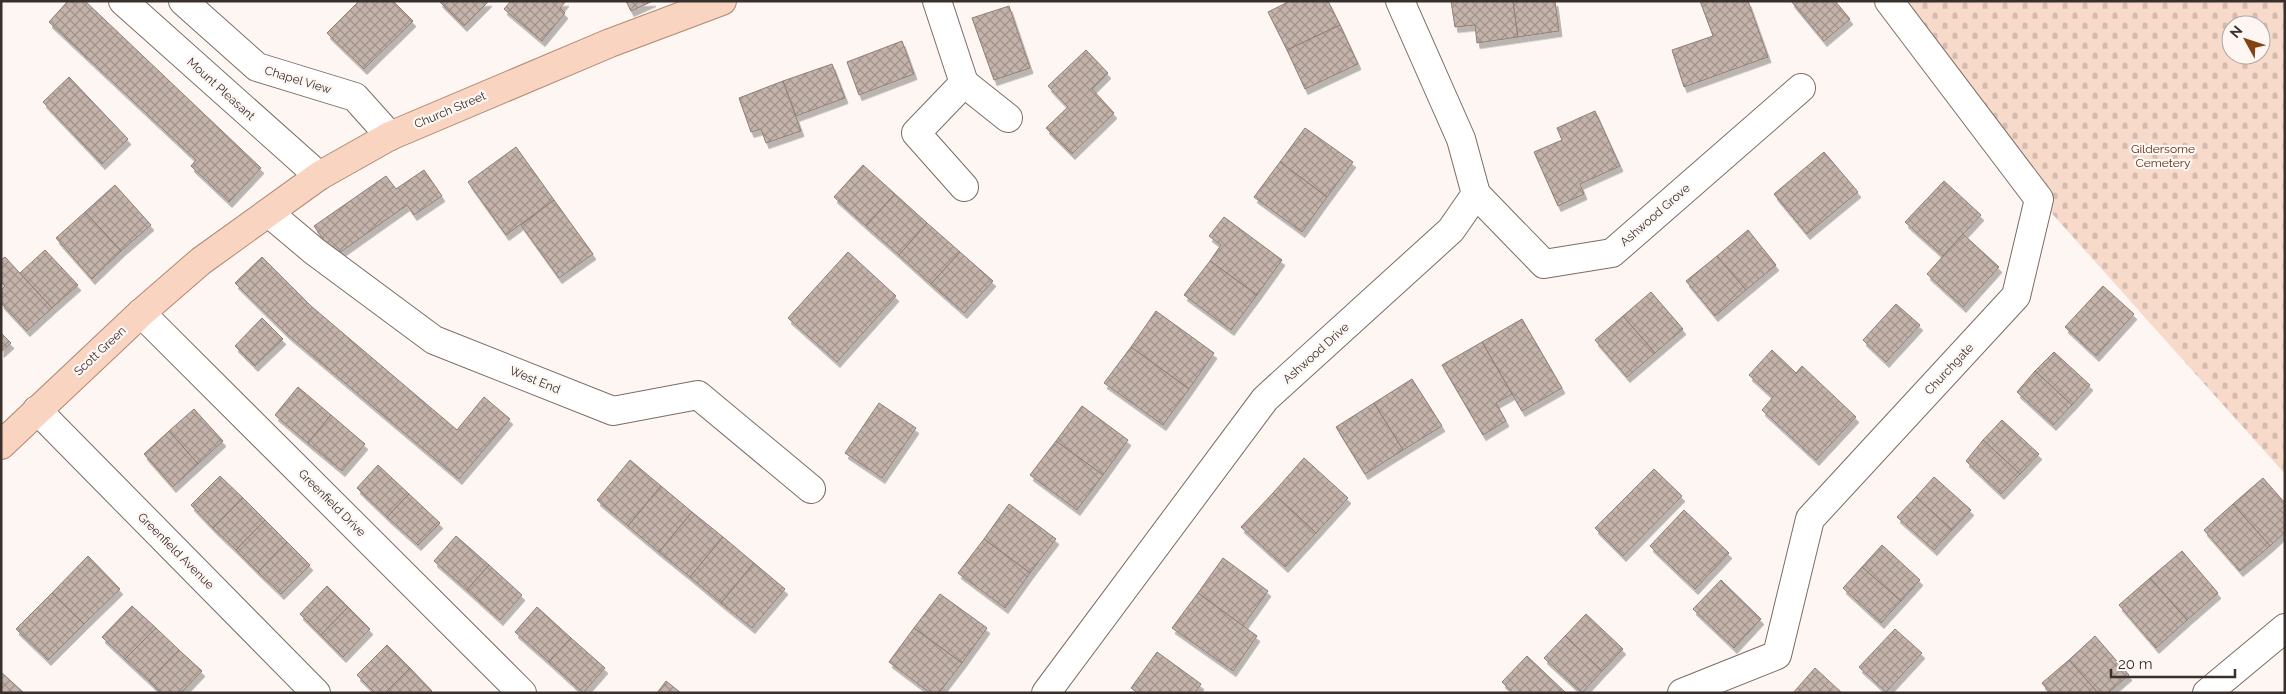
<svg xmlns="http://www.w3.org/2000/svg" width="2286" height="694" viewBox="0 0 2286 694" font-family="Raleway,sans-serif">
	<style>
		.cemetery { fill: url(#cemetery-stones); fill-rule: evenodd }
		.building { fill: url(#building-cross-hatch); stroke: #8f7f76; filter: url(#shadow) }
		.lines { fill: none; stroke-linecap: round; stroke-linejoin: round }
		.minor-casing { stroke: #7c6d64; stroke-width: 30 }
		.major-casing { stroke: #b18872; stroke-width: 30 }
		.minor { stroke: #fff; stroke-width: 28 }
		.major { stroke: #f8d4c1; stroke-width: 28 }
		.labels { text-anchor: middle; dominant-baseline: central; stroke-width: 4.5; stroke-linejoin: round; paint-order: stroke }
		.street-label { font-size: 12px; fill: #37302c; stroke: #fdf6f2 }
		.park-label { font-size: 12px; fill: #5c2f13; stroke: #fdf6f2 }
	</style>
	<defs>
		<pattern id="cemetery-stones" width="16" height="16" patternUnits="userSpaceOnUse" patternTransform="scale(1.25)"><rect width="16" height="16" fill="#f8dacb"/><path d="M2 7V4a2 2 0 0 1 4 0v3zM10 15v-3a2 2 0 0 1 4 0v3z" fill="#d5bbae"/></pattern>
		<pattern id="building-cross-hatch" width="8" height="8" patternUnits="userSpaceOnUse" patternTransform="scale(1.25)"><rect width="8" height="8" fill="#c4b3aa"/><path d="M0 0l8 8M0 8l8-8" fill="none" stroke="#a0928b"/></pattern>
		<filter id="shadow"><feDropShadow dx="3" dy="5.5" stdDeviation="0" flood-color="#0004"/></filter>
	</defs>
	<rect width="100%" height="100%" fill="#fdf6f2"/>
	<path class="cemetery" d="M 1889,1 L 2285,1 L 2285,474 L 2039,199 ZM 2231,25 L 2261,25 L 2261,55 L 2231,55 Z"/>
	<g class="building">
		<polygon points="68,1 85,1 261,168 229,202 191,166 196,160 49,22"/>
		<polygon points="359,1 393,1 413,21 364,69 327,33"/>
		<polygon points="439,1 489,1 464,26"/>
		<polygon points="511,1 566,1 560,8 565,13 542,41 504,9"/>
		<polygon points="626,1 653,1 631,11"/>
		<polygon points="1290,1 1328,1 1340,25 1287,50 1268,12"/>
		<polygon points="1451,1 1513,1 1518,37 1477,43 1475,25 1455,27"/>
		<polygon points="1513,1 1555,1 1559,31 1518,37"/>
		<polygon points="1700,1 1748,1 1768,57 1684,87 1672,50 1713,36"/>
		<polygon points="1791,1 1835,1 1850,19 1824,41"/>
		<polygon points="1009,6 1030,68 994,80 972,18"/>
		<polygon points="1340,25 1358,64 1305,89 1287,50"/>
		<polygon points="902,41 914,74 859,95 847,62"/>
		<polygon points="1086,50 1108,73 1092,89 1114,113 1072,154 1046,128 1068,107 1048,86"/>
		<polygon points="832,64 845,98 796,116 783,81"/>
		<polygon points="69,77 128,139 102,164 43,102"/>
		<polygon points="783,81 801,131 766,143 761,129 751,132 739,98"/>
		<polygon points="1595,111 1620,166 1580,184 1584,194 1558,206 1534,152 1562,140 1557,128"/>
		<polygon points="1305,128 1353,162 1327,197 1280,162"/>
		<polygon points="516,147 554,200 506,235 468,182"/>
		<polygon points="1824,152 1858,192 1807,234 1774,194"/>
		<polygon points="1280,162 1327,197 1302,232 1254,197"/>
		<polygon points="863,165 895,194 866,226 834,197"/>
		<polygon points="424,170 442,196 414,215 407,205 335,256 314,226 386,176 396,189"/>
		<polygon points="1944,181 1981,215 1943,256 1905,222"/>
		<polygon points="115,185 151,225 121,251 85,212"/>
		<polygon points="895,194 927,223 899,255 866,226"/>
		<polygon points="554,200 593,254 559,278 521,225"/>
		<polygon points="85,212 121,251 92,279 56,238"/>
		<polygon points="1224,217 1282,260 1257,295 1210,261 1221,245 1209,236"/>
		<polygon points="927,223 960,252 931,284 899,255"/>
		<polygon points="1748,230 1776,265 1746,290 1717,256"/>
		<polygon points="1963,234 1999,267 1963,307 1927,274"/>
		<polygon points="45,250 78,285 52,308 20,273"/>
		<polygon points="848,252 896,296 837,362 788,318"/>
		<polygon points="960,252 993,281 964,313 931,284"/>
		<polygon points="1717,256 1746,290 1715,316 1686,281"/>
		<polygon points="5,257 52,308 27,331 1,303 1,290 5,286 1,282 1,260"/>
		<polygon points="262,257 311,306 457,430 484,397 510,419 459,479 287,334 235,283"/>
		<polygon points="1210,261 1257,295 1231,330 1184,295"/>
		<polygon points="2103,286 2134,314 2096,356 2065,327"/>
		<polygon points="1651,292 1683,329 1655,353 1623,316"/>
		<polygon points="1896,304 1920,325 1886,362 1863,340"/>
		<polygon points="1156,311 1214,353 1189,389 1131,347"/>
		<polygon points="1623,316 1655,353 1627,377 1595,340"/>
		<polygon points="262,318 283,339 255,366 235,346"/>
		<polygon points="1522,319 1562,388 1522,411 1482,342"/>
		<polygon points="1,333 11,343 1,352"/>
		<polygon points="1482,342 1512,394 1496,403 1506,421 1483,435 1442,365"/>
		<polygon points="1131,347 1189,389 1163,425 1104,383"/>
		<polygon points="1772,350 1796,373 1802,366 1856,417 1816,460 1762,410 1773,397 1749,375"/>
		<polygon points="2054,352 2090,385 2072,405 2035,371"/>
		<polygon points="2035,371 2072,405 2053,425 2017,392"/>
		<polygon points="1412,379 1442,426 1403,450 1374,403"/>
		<polygon points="298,387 331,415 308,443 275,415"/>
		<polygon points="879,403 916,428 882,478 845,453"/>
		<polygon points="1374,403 1403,450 1365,474 1336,427"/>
		<polygon points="1082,406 1128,440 1103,475 1056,441"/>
		<polygon points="194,409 223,441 198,464 169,431"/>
		<polygon points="331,415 365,444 342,471 308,443"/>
		<polygon points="2002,420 2039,454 2020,474 1983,440"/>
		<polygon points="169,431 198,464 173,487 144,454"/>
		<polygon points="1983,440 2020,474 2001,494 1966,461"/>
		<polygon points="1056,441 1103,475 1077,510 1030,475"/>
		<polygon points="1304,458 1348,498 1316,533 1273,493"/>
		<polygon points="630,460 661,486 628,526 597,500"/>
		<polygon points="378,465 409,494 387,517 357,488"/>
		<polygon points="1654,469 1682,496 1623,556 1595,528"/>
		<polygon points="220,476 243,498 213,528 191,505"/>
		<polygon points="1934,477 1971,510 1952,530 1916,497"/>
		<polygon points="2263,478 2285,503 2285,532 2270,546 2233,504"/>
		<polygon points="661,486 692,512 659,552 628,526"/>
		<polygon points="1273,493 1316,533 1285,567 1241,527"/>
		<polygon points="409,494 440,523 418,545 387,517"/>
		<polygon points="1916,497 1952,530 1934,550 1897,517"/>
		<polygon points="243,498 265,520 236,550 213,528"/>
		<polygon points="1009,504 1056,539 1030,573 984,539"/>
		<polygon points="2233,504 2270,546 2240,571 2204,530"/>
		<polygon points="1684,510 1729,553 1695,589 1650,546"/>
		<polygon points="692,512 723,537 690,577 659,552"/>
		<polygon points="265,520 287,542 258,572 236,550"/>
		<polygon points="456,536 489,565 467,590 434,561"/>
		<polygon points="723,537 754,563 721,603 690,577"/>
		<polygon points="984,539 1030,573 1005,608 958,573"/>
		<polygon points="287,542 310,565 281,594 258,572"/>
		<polygon points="1882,545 1920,580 1901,601 1862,567"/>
		<polygon points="2182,551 2218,593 2187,620 2150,578"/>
		<polygon points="88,556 120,589 84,624 52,593"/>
		<polygon points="1223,558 1268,591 1243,626 1198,593"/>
		<polygon points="754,563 785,589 752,628 721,603"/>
		<polygon points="489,565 522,595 500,620 467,590"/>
		<polygon points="1862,567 1901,601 1881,623 1843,588"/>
		<polygon points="2150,578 2187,620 2156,648 2119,605"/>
		<polygon points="1721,580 1761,619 1734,648 1693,609"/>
		<polygon points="327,586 348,607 321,635 300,614"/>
		<polygon points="52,593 84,624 48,660 16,629"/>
		<polygon points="1198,593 1257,636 1233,671 1172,628"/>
		<polygon points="940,594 987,628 962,663 914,628"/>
		<polygon points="132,606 156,628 125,659 102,637"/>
		<polygon points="348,607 370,629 343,657 321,635"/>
		<polygon points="537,607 571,638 549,662 515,632"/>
		<polygon points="1586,614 1623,649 1602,671 1565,636"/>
		<polygon points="156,628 179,650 149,681 125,659"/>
		<polygon points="914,628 962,663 939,693 930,693 889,662"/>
		<polygon points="1895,629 1922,653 1886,692 1859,667"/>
		<polygon points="1565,636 1602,671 1582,693 1544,658"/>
		<polygon points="2095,636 2129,675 2108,693 2098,693 2069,660"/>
		<polygon points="571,638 605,668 583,693 549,662"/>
		<polygon points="387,645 410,668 385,693 375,693 357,675"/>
		<polygon points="179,650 202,671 181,693 161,693 149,681"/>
		<polygon points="1157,652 1201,684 1195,693 1138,693 1131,688"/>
		<polygon points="1527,656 1566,693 1513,693 1502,682"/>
		<polygon points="2069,660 2098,693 2050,693 2042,683"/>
		<polygon points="410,668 432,691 430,693 385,693"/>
		<polygon points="1815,668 1842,693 1793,693"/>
		<polygon points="1,672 24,693 1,693"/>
		<polygon points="666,681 681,693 657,693"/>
	</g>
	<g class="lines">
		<defs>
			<g id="minor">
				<polyline points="123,1 319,176"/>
				<polyline points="183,1 257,67 355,97 390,136"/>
				<polyline points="937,1 964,83 916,133 964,187"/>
				<polyline points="964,83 1008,118"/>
				<polyline points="1476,194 1544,264 1612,253 1801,88"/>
				<polyline points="269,213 314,251 434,340 613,411 698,395 811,489"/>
				<polyline points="141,313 522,693"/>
				<polyline points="37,410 316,693"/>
				<polyline points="1046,693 1265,399 1451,230 1476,194 1461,139 1400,1"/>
				<polyline points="1682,693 1777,655 1810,519 2016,296 2039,199 1889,1"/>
				<polyline points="2207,693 2285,628"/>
			</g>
			<polyline id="major" points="1,445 141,313 201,261 319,176 390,136 610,43 722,1"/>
		</defs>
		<use href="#minor" class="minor-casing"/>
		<use href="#major" class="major-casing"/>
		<use href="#minor" class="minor"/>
		<use href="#major" class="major"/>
	</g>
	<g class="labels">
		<g class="street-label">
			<text transform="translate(298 80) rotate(17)">Chapel View</text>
			<text transform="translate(221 89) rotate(42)">Mount Pleasant</text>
			<text transform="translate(450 110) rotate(-23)">Church Street</text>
			<text transform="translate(1655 215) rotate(-41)">Ashwood Grove</text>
			<text transform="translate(100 351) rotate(-43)">Scott Green</text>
			<text transform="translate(1316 353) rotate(-42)">Ashwood Drive</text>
			<text transform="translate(1949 369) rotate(-47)">Churchgate</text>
			<text transform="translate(535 380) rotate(22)">West End</text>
			<text transform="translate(332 503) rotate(45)">Greenfield Drive</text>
			<text transform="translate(176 551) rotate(45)">Greenfield Avenue</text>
		</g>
		<g class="park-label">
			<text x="2163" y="149">Gildersome<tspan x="2163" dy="14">Cemetery</tspan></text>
		</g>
	</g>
	<rect width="2286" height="694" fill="none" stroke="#37302c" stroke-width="5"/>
	<g transform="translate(2246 40) rotate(310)"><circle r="24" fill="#fdf6f2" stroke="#aea7a3"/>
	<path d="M0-4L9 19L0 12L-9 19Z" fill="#844113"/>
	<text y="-8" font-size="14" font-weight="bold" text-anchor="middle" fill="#37302c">N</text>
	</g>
	<path d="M2111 669v8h124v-8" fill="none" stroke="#37302c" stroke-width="2.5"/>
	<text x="2118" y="669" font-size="15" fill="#37302c" stroke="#fdf6f2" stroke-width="4" paint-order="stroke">20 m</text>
</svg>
